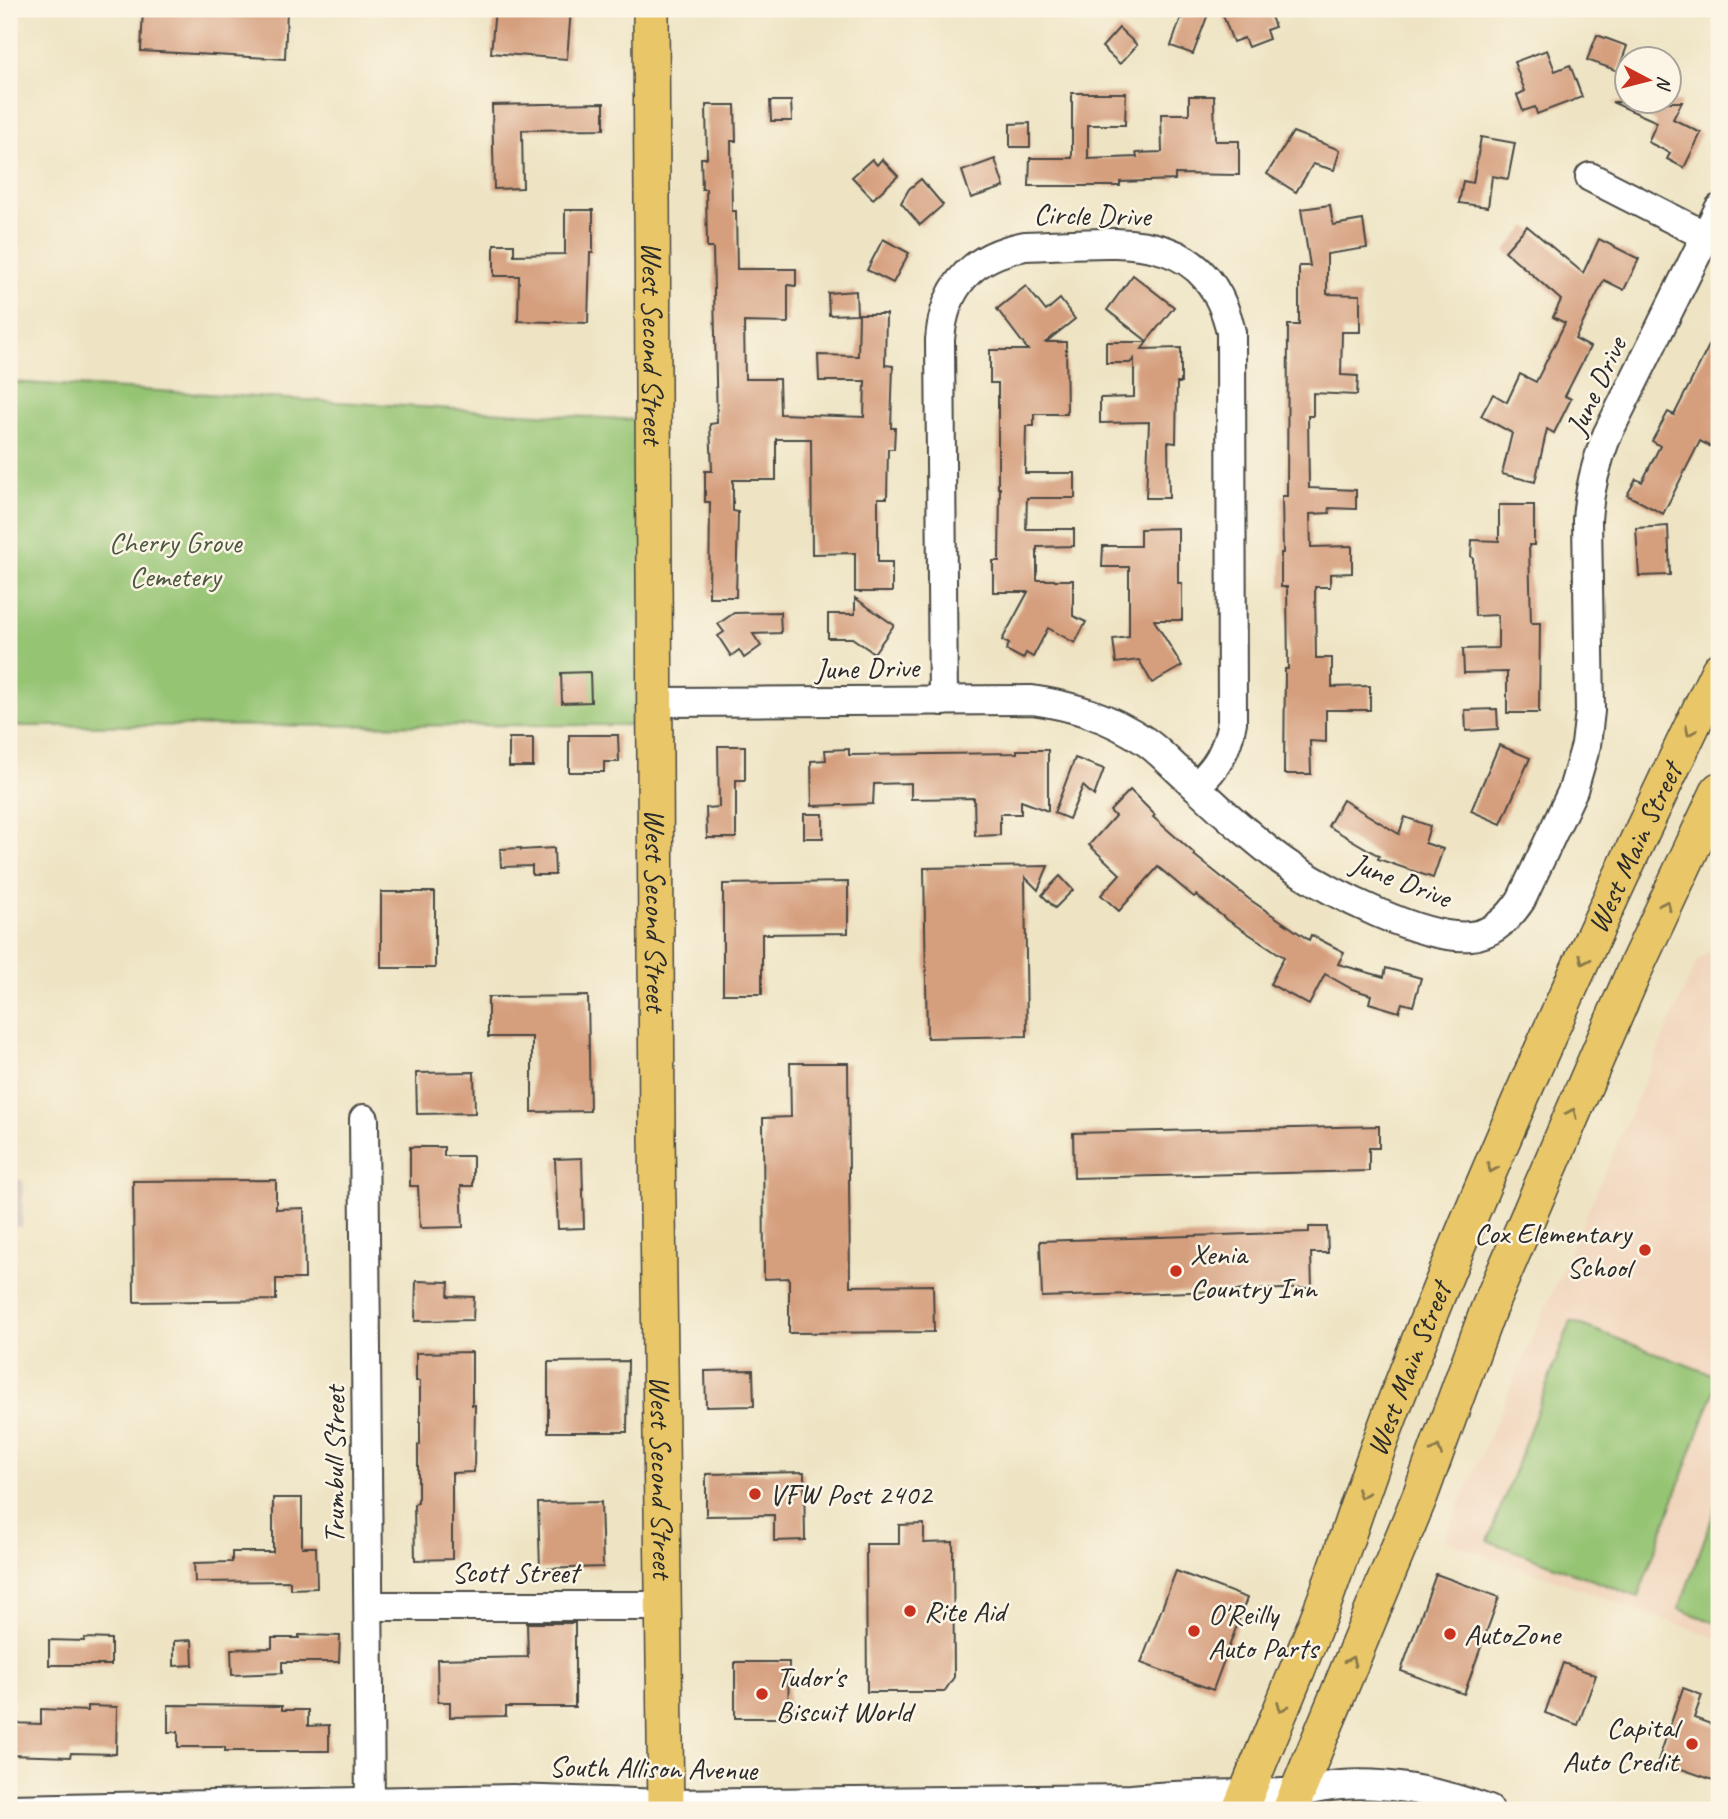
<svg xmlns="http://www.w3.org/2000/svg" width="1728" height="1819" viewBox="0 0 1728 1819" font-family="Caveat,sans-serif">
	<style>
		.built { fill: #f1d5bd }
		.industrial { fill: #cec1ba }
		.green { fill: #95c473; stroke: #60784f; stroke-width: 2 }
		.building { fill: #d59f7e }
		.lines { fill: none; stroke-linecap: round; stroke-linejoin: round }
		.minor-casing { stroke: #484742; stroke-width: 32 }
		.major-casing { stroke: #484742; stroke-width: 38 }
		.minor { stroke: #fff; stroke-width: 28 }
		.major { stroke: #e9c769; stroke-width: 35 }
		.oneway { stroke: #8a794a }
		.poi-dot { fill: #c8321e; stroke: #fcf5e5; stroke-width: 2.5 }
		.labels { text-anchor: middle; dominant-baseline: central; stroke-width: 5; stroke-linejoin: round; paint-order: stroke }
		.street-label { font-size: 30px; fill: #2b2b2b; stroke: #fcf5e5 }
		.park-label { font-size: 30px; fill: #4b5941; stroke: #fcf5e5 }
		.poi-label { font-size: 30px; fill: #2b2b2b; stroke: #fcf5e5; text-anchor: start }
	</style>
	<rect width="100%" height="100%" fill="#fcf5e5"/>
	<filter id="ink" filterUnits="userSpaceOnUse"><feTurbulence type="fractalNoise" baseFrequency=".0143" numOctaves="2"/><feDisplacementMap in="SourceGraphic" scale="14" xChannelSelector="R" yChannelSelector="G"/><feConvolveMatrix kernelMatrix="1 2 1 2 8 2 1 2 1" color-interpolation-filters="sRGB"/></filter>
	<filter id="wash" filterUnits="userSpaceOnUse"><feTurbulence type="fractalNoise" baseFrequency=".00686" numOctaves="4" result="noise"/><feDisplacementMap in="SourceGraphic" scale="28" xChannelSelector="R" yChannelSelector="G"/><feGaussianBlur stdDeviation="1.57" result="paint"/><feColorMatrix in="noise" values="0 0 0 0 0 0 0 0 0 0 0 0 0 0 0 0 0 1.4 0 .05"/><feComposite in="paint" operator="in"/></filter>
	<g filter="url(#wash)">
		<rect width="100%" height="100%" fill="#eee4c4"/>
		<polygon class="built" points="1719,944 1719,1639 1444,1540 1697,961"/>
		<polygon class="industrial" points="9,1180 23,1180 22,1227 9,1227"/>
		<g class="green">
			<polygon points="9,382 653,421 654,725 9,726"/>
			<polygon points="1571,1321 1719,1377 1638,1597 1488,1541"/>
			<polygon points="1719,1499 1719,1624 1679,1609"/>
		</g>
		<g id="blocks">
			<g class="building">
				<polygon points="143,9 287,9 285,59 141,51"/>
				<polygon points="495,9 571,9 567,59 491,53"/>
				<polygon points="1184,9 1194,9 1208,14 1193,54 1171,46"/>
				<polygon points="1238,9 1268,9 1275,27 1266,30 1269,39 1248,47 1244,38 1233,42 1223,15"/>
				<polygon points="1119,28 1137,45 1120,64 1102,47"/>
				<polygon points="1597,35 1627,46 1618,71 1587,60"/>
				<polygon points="1547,50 1555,71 1570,65 1582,97 1537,114 1535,107 1523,111 1517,95 1525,91 1514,62"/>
				<polygon points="1072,93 1126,93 1125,125 1088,125 1088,159 1137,157 1136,153 1162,152 1161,114 1189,114 1189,96 1214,96 1215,141 1239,141 1239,175 1175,174 1175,180 1120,182 1120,186 1029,186 1030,158 1072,158"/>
				<polygon points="770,101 791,101 792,121 771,121"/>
				<polygon points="1612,102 1682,102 1673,119 1701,133 1684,168 1667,159 1670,153 1648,142 1657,122"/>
				<polygon points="604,103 604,129 522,130 523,188 494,189 492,105"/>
				<polygon points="706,105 735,105 736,141 731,141 732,211 736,211 737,269 796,269 796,286 788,285 788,323 744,322 745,379 779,379 780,414 864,417 865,381 819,381 818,355 858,356 859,314 886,314 885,365 893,366 891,428 895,428 894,449 888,449 887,498 878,498 878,562 892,562 892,592 855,592 855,553 812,554 811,439 776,439 776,480 733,480 733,511 738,512 736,597 709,597 710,502 705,502 705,471 712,471 710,424 717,423 713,248 707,248 706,189 702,189 701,158 707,158"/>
				<polygon points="1030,123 1030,147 1010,147 1010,124"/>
				<polygon points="1293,132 1340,150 1334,170 1313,164 1296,192 1267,174"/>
				<polygon points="1481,137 1515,143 1508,179 1492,176 1488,207 1459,203 1463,181 1473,183"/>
				<polygon points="872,159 877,165 882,159 898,176 873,199 852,177"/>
				<polygon points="995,159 1004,187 971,198 962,171"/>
				<polygon points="921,179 943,205 920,225 901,203 909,189"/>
				<polygon points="1330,205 1333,225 1363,220 1367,248 1327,254 1327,294 1360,295 1360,332 1342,332 1341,375 1358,376 1357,395 1313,393 1313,416 1308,416 1309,488 1356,490 1356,509 1329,508 1330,513 1310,514 1311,547 1352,546 1352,573 1330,574 1330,587 1315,587 1316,658 1332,658 1332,687 1370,686 1370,710 1326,710 1326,742 1310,741 1311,774 1284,774 1285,669 1288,669 1287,587 1281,587 1281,553 1283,553 1282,496 1287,496 1288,325 1299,325 1299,266 1310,266 1301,209"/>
				<polygon points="565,210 593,210 593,253 590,253 588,323 518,321 519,276 494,276 494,244 514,244 514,255 565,254"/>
				<polygon points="1527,226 1583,273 1599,239 1639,259 1624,290 1604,280 1575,339 1590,347 1565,396 1571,399 1554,433 1547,429 1535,482 1502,474 1512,433 1481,416 1493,394 1507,402 1520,374 1536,382 1565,323 1553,317 1561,300 1505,251"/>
				<polygon points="883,239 909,253 893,283 867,270"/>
				<polygon points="1133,275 1174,307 1147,341 1107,310"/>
				<polygon points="1026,286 1046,311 1060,299 1075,319 1046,342 1066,342 1067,414 1034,414 1034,426 1026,426 1025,473 1075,473 1075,498 1027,498 1026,529 1074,529 1074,546 1037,547 1037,580 1073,580 1073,616 1086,622 1075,643 1048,628 1033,657 1026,653 1023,659 1006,650 1009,644 1002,640 1028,592 993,592 993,561 999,561 1000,488 998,488 998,383 990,383 990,350 1028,350 997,309"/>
				<polygon points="856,291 857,314 829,315 828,293"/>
				<polygon points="1719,326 1719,451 1700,441 1663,514 1627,495 1636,479 1642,482 1660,446 1652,441 1668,412 1674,415"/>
				<polygon points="1106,342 1147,342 1142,349 1181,348 1181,383 1177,383 1176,443 1168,442 1169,498 1146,498 1149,422 1100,423 1100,398 1134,397 1134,359 1130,363 1106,363"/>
				<polygon points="1499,505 1534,505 1534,545 1529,545 1531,623 1540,623 1539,713 1507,713 1507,672 1464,673 1463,649 1498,648 1498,615 1475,616 1473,558 1471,557 1472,540 1499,541"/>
				<polygon points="1668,526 1670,575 1639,576 1636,528"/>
				<polygon points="1178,528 1178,583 1182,583 1182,620 1154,620 1182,666 1152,683 1139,660 1116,663 1113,639 1129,637 1129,567 1102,567 1103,546 1140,546 1140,529"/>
				<polygon points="855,598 894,625 874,653 852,638 828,638 828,614 855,614"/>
				<polygon points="780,612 781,633 753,634 761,646 744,658 739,650 731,656 718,636 724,632 718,624 734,613"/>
				<polygon points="590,672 591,702 562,703 561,673"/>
				<polygon points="1497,709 1498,729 1466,731 1465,710"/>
				<polygon points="569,735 618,735 619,762 604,762 604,772 569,772"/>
				<rect x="509" y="738" width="24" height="29"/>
				<polygon points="1499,745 1530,758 1501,824 1471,811"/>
				<polygon points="718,746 745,746 745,780 736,780 736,838 707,838 706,808 719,807"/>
				<polygon points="849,749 849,755 1017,753 1017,750 1048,750 1048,811 1021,801 1021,814 1000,814 1000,835 975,836 974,798 911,799 911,783 874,784 873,804 812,806 811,761 826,760 825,750"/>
				<polygon points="1075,758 1104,769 1094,796 1083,786 1069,819 1054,813"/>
				<polygon points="1130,790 1155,815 1153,817 1195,854 1194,855 1249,899 1309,940 1311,935 1344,952 1338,964 1384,977 1386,968 1421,978 1413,1006 1402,1003 1399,1012 1369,1003 1371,995 1352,989 1325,974 1309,1005 1270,984 1284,957 1226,919 1196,895 1194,897 1158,867 1119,911 1101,895 1120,874 1089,845 1115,816 1110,811"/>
				<polygon points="1343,800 1399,834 1405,817 1430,826 1425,843 1443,849 1433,878 1378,859 1379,856 1328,826"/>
				<rect x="804" y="814" width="19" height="24"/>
				<polygon points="521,848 521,850 554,848 555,875 532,875 532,866 501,867 500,849"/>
				<polygon points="1048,866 1038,890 1025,877 1027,1036 927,1038 924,868"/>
				<polygon points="1060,876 1073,890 1055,908 1042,895"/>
				<polygon points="848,882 848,933 762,934 762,994 723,994 723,884"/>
				<rect x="381" y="892" width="54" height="76"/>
				<polygon points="588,996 590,1111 532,1112 532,1037 488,1037 488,997"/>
				<polygon points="790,1063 848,1063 850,1286 933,1285 934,1332 789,1333 789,1278 764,1279 763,1118 791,1117"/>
				<polygon points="474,1072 475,1113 417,1114 416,1073"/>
				<polygon points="1379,1126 1379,1148 1369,1148 1369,1171 1074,1178 1073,1133"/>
				<polygon points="410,1147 444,1147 444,1156 473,1156 473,1186 461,1186 463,1227 420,1228 418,1186 410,1186"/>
				<polygon points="582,1158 584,1228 558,1229 555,1159"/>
				<polygon points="276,1180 276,1209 304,1208 305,1279 276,1279 276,1300 134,1302 133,1181"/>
				<polygon points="1309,1227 1327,1227 1328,1253 1311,1253 1312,1288 1042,1297 1040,1241 1309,1232"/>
				<polygon points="416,1281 449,1282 448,1296 474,1297 473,1320 415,1321"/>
				<polygon points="472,1352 472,1405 475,1405 474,1472 452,1473 452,1559 415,1560 414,1504 418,1503 418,1445 420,1445 420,1381 416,1381 416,1353"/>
				<polygon points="628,1361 627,1432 548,1432 548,1362"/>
				<polygon points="753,1370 754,1406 706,1407 705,1371"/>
				<polygon points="804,1472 805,1540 774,1541 774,1515 706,1516 706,1474"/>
				<polygon points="273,1498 302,1498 302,1547 316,1547 317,1588 290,1589 290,1581 195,1582 194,1563 232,1562 232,1552 273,1552"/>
				<polygon points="601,1502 603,1567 540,1569 538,1503"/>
				<polygon points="924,1524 924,1543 953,1542 954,1677 944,1692 867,1692 866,1544 899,1544 899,1525"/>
				<polygon points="1176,1571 1247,1598 1213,1690 1141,1663"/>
				<polygon points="1436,1574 1499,1597 1464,1694 1401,1671"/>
				<polygon points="527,1623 575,1623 575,1707 506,1707 506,1716 450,1717 450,1702 438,1702 437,1659 528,1657"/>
				<polygon points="299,1635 340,1636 339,1662 282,1662 282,1673 232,1675 231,1649 272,1648 272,1638 299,1638"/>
				<polygon points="84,1638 111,1639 111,1665 49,1665 49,1640 84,1641"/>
				<polygon points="192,1640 193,1665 174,1666 174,1641"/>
				<polygon points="735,1662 789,1662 788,1718 735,1718"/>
				<polygon points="1563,1663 1596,1675 1578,1725 1545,1713"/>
				<polygon points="1683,1688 1702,1695 1694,1718 1719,1727 1719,1771 1716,1781 1658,1761"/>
				<polygon points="168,1705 282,1706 282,1710 308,1710 308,1726 329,1725 329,1751 225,1751 225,1747 178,1747 178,1732 168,1732"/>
				<polygon points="88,1706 117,1707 116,1754 71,1753 70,1757 9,1755 9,1723 41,1724 41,1709 88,1711"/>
			</g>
		</g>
	</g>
	<g filter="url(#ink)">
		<use href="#blocks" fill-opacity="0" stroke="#484742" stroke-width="2"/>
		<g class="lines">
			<defs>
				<g id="minor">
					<polyline points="1590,177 1706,236"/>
					<path d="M 943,701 L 940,340 C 944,286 972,256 1025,246 C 1112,244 1206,222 1231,332 L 1232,722 C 1227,750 1217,768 1196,786"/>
					<path d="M 654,702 L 1032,700 C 1074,706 1109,717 1145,741 C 1157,749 1167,760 1177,769 C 1199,789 1221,811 1244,830 C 1258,842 1274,856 1290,866 C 1330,892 1423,941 1471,936 C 1493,934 1509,918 1521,900 L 1573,790 L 1586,745 L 1590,711 L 1587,520 C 1589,490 1596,463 1607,435 L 1719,209"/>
					<polyline points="364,1119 370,1810"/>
					<polyline points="369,1606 662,1606"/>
					<path d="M 9,1809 L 512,1799 L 666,1804 L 1132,1799 C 1182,1794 1232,1795 1283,1793 C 1302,1793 1322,1786 1341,1785 C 1391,1781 1442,1793 1489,1810"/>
				</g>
				<g id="major">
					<path id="s1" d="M 651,9 L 657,1135 L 666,1810"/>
					<path id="s2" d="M 1240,1810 C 1268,1739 1299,1669 1326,1597 C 1350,1531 1371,1463 1397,1397 C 1492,1152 1604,907 1719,670"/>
					<polyline points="1290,1810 1420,1496 1488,1310 1635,969 1719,790"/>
				</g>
			</defs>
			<use href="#minor" class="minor-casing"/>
			<use href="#major" class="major-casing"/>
			<use href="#minor" class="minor"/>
			<use href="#major" class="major"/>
		</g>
		<defs><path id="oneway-chevron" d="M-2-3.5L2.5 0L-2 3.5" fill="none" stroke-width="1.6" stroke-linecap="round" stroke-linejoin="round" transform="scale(1.75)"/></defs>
		<g class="oneway">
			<use href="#oneway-chevron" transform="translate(1690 731) rotate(116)"/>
			<use href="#oneway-chevron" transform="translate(1666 905) rotate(-65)"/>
			<use href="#oneway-chevron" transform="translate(1584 960) rotate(114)"/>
			<use href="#oneway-chevron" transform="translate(1572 1113) rotate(-66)"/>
			<use href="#oneway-chevron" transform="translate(1492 1168) rotate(113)"/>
			<use href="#oneway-chevron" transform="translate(1437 1450) rotate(-70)"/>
			<use href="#oneway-chevron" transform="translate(1362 1494) rotate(110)"/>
			<use href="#oneway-chevron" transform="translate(1351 1661) rotate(-67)"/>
			<use href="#oneway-chevron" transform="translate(1282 1707) rotate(112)"/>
		</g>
	</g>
	<g class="poi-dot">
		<circle cx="1645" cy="1250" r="7"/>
		<circle cx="1176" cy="1271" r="7"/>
		<circle cx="755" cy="1494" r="7"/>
		<circle cx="910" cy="1611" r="7"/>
		<circle cx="1194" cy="1631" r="7"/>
		<circle cx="1450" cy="1634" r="7"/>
		<circle cx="762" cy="1694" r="7"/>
		<circle cx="1692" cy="1744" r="7"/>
	</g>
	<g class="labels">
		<g class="street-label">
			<text transform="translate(1092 215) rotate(1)">Circle Drive</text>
			<text stroke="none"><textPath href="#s1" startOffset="334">West Second Street</textPath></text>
			<text transform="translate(1596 386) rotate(-65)">June Drive</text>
			<text transform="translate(867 668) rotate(-1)">June Drive</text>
			<text stroke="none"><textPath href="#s2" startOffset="1040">West Main Street</textPath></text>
			<text transform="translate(1401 880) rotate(21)">June Drive</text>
			<text stroke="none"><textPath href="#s1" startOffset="901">West Second Street</textPath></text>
			<text stroke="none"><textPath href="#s2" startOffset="472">West Main Street</textPath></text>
			<text transform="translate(334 1465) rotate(-90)">Trumbull Street</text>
			<text stroke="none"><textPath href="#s1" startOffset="1468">West Second Street</textPath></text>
			<text x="515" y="1572">Scott Street</text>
			<text transform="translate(653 1768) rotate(1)">South Allison Avenue</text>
		</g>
		<g class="park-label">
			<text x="175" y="542">Cherry Grove<tspan x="175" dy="34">Cemetery</tspan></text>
		</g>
		<g class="poi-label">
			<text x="1631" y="1233" text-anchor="end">Cox Elementary<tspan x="1631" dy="34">School</tspan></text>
			<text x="1190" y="1254">Xenia<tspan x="1190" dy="34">Country Inn</tspan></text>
			<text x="769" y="1494">VFW Post 2402</text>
			<text x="924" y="1611">Rite Aid</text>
			<text x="1208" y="1614">O'Reilly<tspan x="1208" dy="34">Auto Parts</tspan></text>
			<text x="1464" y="1634">AutoZone</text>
			<text x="776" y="1677">Tudor's<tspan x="776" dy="34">Biscuit World</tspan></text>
			<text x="1678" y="1727" text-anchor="end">Capital<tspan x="1678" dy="34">Auto Credit</tspan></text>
		</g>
	</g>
	<rect width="1728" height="1819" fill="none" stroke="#fcf5e5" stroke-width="35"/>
	<g transform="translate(1648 80) rotate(97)"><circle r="33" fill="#fcf5e5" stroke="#a8a49b" stroke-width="2"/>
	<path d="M0-5L12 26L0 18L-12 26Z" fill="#c8321e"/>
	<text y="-10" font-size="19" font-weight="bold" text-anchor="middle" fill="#2b2b2b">N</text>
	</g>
</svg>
